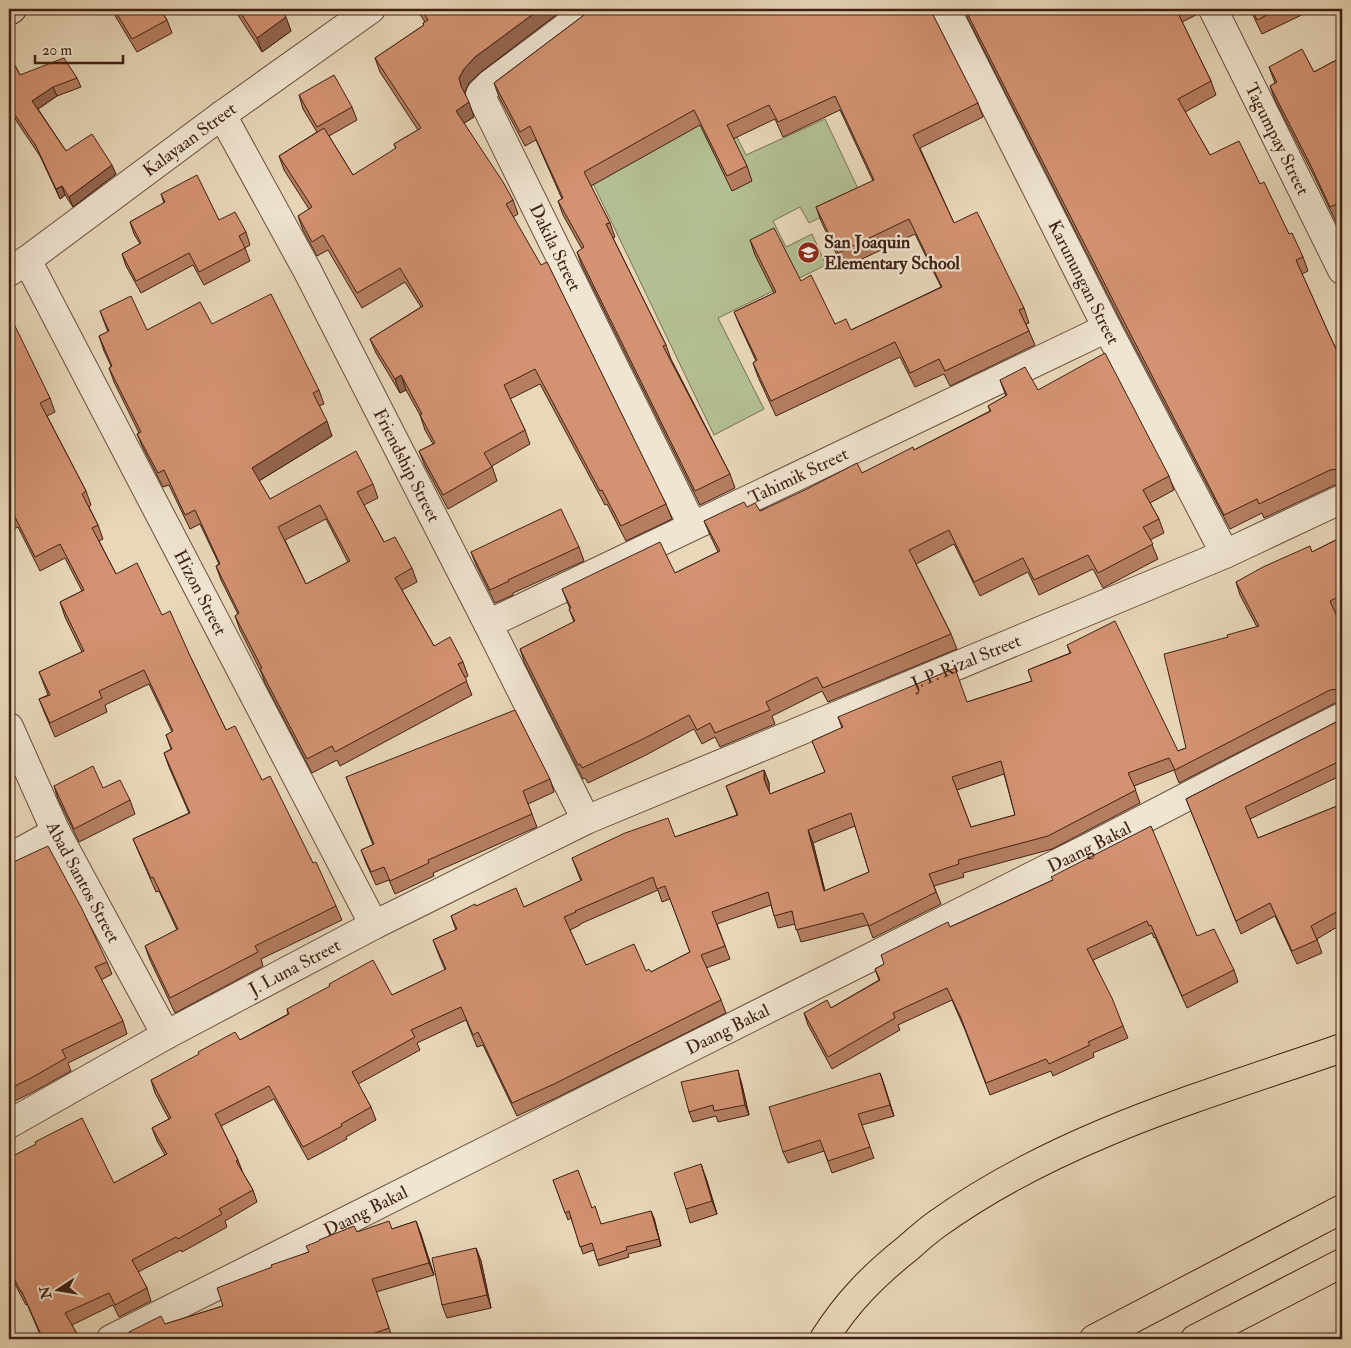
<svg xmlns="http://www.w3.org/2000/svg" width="1351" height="1348" viewBox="0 0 1351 1348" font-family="'IM FELL Double Pica',serif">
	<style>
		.grass { fill: #b3bf92; stroke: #797052 }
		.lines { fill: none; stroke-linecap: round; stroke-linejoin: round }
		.street-casing { stroke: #694e3c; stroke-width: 30 }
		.highway-casing { stroke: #3f2013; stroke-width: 30 }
		.street { stroke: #f0e5d2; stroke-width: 28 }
		.highway { stroke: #e8d7b9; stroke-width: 28 }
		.wall { fill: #b57e61; stroke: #3f2013; fill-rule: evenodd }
		.shaded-wall { fill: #94664f; stroke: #3f2013 }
		.building { fill: #d39271; stroke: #3f2013; fill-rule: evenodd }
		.labels { text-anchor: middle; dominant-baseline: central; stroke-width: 4.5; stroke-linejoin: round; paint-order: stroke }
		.street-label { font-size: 18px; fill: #3f2013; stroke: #f0e5d2 }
		.poi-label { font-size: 18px; font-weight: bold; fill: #3f2013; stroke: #f0e5d2; text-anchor: start }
	</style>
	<rect width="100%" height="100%" fill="#e8d7b9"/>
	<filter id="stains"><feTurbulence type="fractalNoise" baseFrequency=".004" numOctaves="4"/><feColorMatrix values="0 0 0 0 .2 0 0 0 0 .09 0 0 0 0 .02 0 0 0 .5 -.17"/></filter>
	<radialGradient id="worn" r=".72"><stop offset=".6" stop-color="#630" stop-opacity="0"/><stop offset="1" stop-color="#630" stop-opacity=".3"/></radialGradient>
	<polygon class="grass" points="716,96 746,155 825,119 862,197 809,223 800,207 773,221 786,247 812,234 826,265 718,318 764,409 714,435 585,167"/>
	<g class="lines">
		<defs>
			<g id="street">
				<path id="s1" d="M 590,9 L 490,84 L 480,94 L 692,525"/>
				<path id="s2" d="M 946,9 L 1107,328 L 1225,554"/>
				<path id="s3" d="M 1213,9 L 1342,270"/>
				<path id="s4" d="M 222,115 L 307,270 L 488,624 L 586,820"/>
				<path id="s5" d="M 27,260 L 374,925"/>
				<path id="s6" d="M 9,272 L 27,260 L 222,115 L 371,9"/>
				<path id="s7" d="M 488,624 L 1107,328"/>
				<path id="s8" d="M 9,727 L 56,832 L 166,1035"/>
				<polyline points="9,858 56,832"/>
				<path id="s9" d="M 9,1124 L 166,1035 L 374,925 L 586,820 L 1225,554 L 1342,499"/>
				<path id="s10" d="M 111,1339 L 1088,848 L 1267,755 L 1342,717"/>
			</g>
			<g id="highway">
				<polyline points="9,11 12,9"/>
				<path d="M 824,1339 C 847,1302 874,1275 908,1248 C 917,1240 927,1231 937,1224 C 1058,1137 1203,1096 1342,1048"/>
				<polyline points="1094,1339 1342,1209"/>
				<polyline points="1195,1339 1342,1263"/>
			</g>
		</defs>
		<use href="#street" class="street-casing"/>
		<use href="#highway" class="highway-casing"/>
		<use href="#street" class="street"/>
		<use href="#highway" class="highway"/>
	</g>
	<g class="wall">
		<polygon points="111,9 160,9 167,20 172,33 137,52"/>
		<polygon points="234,9 284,9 282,10 291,31 262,52"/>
		<polygon points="416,9 564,9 481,72 469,83 465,92 465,95 474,117 464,123 513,200 518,214 513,217 666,504 672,519 626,541 607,504 605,505 540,384 510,399 525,430 530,444 492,466 497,481 448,509 425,466 419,451 433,444 425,430 420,415 406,390 400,393 376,353 370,339 421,307 405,282 362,308 328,250 317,256 303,230 298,216 309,209 284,170 279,156 317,132 303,109 299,95 352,107 357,120 329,136 353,175 396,149 394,144 418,130 380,72 375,58 424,25 423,23 425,22"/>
		<polygon points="592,9 978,103 983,117 920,148 954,223 1024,308 1029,323 1026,324 1035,345 950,386 944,374 915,387 900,357 776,416 758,377 753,363 756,361 740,326 734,312 774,293 755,255 750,240 801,281 835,324 851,330 941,287 915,234 843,268 821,221 816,207 873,181 840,110 783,137 775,119 733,139 747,166 752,181 732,191 700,125 591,186 610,223 615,237 613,238 666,345 671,359 730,474 735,488 700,505 582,266 577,252 582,249 563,215 558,201 562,199 536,140 525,146 499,97 494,83"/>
		<polygon points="963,9 1198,9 1198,14 1182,22 1211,81 1216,95 1185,112 1210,155 1260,184 1289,234 1303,257 1308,271 1302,274 1329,334 1342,362 1342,484 1335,485 1264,518 1262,513 1230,529 1121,321"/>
		<polygon points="1250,9 1314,9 1262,34"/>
		<polygon points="1337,9 1342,9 1342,18"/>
		<polygon points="9,54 20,75 77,78 81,87 57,96 38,109 66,151 116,174 73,207 65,195 60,199 40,156 9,110"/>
		<polygon points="1342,57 1342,218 1336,222 1315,178 1275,100 1270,86 1275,83 1269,67 1314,72"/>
		<polygon points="161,194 246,232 250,245 245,248 250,261 204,285 193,265 141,293 126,266 122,254 140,244 134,234 130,222 164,203"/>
		<path d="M 100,311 L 147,330 L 212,324 L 319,390 L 324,404 L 319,406 L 332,436 L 259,481 L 270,499 L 373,484 L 378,498 L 364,505 L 384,542 L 412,568 L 417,582 L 402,590 L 434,646 L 463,662 L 468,676 L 465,678 L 472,695 L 340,766 L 337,760 L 312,773 L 265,683 L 261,672 L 240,630 L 235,616 L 238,614 L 221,580 L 216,566 L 219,564 L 200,524 L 190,529 L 169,485 L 163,487 L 143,448 L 137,434 L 139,433 L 114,382 L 109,368 L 111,366 L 104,351 L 99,336 L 108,332 ZM 326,519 L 348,562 L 306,584 L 285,540 Z"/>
		<polygon points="9,329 50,398 55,412 47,416 86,491 91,505 89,507 98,525 103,539 99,541 116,574 162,615 191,658 226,730 262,780 313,863 336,906 342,920 261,959 263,966 175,1013 150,960 145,946 177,930 159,891 156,892 139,853 133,839 189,813 169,767 164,753 171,749 166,735 172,732 149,684 105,705 107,712 55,737 45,714 39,699 48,695 39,672 82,652 65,617 60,602 82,591 65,558 40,571 18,527 9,531"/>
		<polygon points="1000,380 1038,390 1169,476 1174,490 1150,503 1159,519 1164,533 1150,540 1158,559 1103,588 1093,569 1039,595 1028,572 980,596 954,544 916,564 951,634 957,649 828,702 822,691 772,716 775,724 720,747 715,737 702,744 694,729 646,755 588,783 585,778 583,779 525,664 520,649 574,622 569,609 570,609 562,589 675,573 718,552 710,535 704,521 747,507 760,511 862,473 914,450 990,411 988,406 1006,396"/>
		<path d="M 1342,537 L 1342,610 L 1336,613 L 1342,628 L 1342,701 L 1335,703 L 1179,783 L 1174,770 L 1134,786 L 1140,803 L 1052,849 L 963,873 L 964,877 L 934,886 L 941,904 L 873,938 L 868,925 L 801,942 L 795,924 L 778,928 L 771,905 L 717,924 L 730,959 L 706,968 L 721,1000 L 726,1013 L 558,1097 L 517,1116 L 483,1045 L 477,1047 L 466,1020 L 417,1043 L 420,1050 L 358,1084 L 371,1107 L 376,1120 L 346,1137 L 347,1139 L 308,1160 L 274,1099 L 221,1126 L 238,1160 L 243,1173 L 253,1190 L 257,1202 L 225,1221 L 227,1227 L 182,1252 L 181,1250 L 138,1272 L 147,1288 L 151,1301 L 119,1317 L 113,1305 L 72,1325 L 80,1339 L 42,1339 L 27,1304 L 26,1305 L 9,1273 L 9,1172 L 12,1170 L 9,1160 L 114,1183 L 165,1155 L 157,1141 L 152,1128 L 169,1119 L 155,1093 L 151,1080 L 240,1040 L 288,1014 L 287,1009 L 392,995 L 445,970 L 438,953 L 433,940 L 456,930 L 451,916 L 476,906 L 524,907 L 581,881 L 572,858 L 675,837 L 737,815 L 726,786 L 764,770 L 769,783 L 769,790 L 770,794 L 825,772 L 812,741 L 842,728 L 838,717 L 967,702 L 1032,681 L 1028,670 L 1070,653 L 1067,645 L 1178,751 L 1186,748 L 1228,637 L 1257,627 L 1240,595 L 1236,582 L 1312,552 ZM 1004,774 L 1015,815 L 971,827 L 957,790 ZM 855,826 L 869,872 L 825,891 L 813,843 ZM 658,890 L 662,902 L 670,899 L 690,952 L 651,972 L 586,965 L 570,930 L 580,925 L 580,924 Z"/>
		<polygon points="579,547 584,561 513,593 513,595 495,603 476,565 471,552"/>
		<polygon points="1342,719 1342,775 1250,819 1258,838 1342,804 1342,924 1317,939 1322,953 1297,964 1275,916 1241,934 1186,799"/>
		<polygon points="346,777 550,779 554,792 528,804 537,827 433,873 434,876 395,894 389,880 376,885 366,863 361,850 373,845"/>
		<polygon points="54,786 103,788 130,800 135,814 79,842 58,799"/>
		<polygon points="9,864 107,962 112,974 101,980 123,1021 127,1034 68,1063 71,1071 35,1091 9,1104"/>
		<polygon points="1053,880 1197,936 1234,970 1238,982 1187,1008 1155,937 1154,938 1152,933 1093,960 1123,1026 1128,1038 1093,1053 1094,1057 1053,1076 1051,1071 990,1095 965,1030 952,1000 898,1025 900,1030 832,1069 808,1025 804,1013 831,1008 879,980 875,969 884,964 950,927"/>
		<polygon points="880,1073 894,1116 862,1125 874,1158 832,1173 824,1151 788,1163 783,1152"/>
		<polygon points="741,1081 749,1115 718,1122 716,1116 693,1122 689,1112"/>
		<polygon points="706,1178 717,1214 690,1223 686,1209"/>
		<polygon points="553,1180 592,1208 601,1224 654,1218 661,1246 628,1254 629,1257 599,1266 594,1250 583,1254 571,1218 568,1220"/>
		<polygon points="416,1221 434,1275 376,1292 393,1339 122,1339 130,1336 129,1332 165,1324 223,1306 272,1267 357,1232 392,1229"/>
		<polygon points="476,1248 481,1261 491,1308 447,1318 442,1305"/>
	</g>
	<g class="shaded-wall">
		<polygon points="540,9 564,9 481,72 469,83 465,92 466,101 461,86 459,78 464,69 475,57"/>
		<polygon points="286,17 291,31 262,52 257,38"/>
		<polygon points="53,87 57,96 35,111 32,101"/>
		<polygon points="469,102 474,117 461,125 456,111"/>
		<polygon points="112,165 116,174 73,207 69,197"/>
		<polygon points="62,186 65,195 60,199 56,189"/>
		<polygon points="401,375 406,390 400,393 395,379"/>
		<polygon points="327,421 332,436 257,482 252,468"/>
		<polygon points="764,770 769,783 769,792 764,779"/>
		<polygon points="808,830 813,843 828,904 824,891"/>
		<polygon points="738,1070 741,1081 749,1115 745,1105"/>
		<polygon points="880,1073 884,1084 894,1116 890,1105"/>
		<polygon points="701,1164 706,1178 717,1214 712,1201"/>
		<polygon points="651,1211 654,1218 661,1246"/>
		<polygon points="416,1221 421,1234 434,1275 429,1263"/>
		<polygon points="476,1248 481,1261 491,1308 487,1295"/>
	</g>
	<g class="building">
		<polygon points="114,9 160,9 167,20 132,39"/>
		<polygon points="238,9 281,9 286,17 257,38"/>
		<polygon points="421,9 540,9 475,57 464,69 459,78 461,86 469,102 456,111 503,182 513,200 506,204 541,265 547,262 666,504 621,526 602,490 600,491 535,369 504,385 525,430 484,453 492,467 443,495 419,451 435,443 420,415 422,414 401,375 395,379 370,339 423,306 400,268 357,293 323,235 312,242 298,216 312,207 279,156 324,128 353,175 396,148 394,144 421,128 375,58 424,25 423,23 428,20"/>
		<polygon points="592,9 930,9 978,103 913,135 954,223 977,212 1024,308 1019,310 1029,331 945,371 939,359 910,373 895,342 771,401 753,363 757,360 734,312 776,292 750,240 774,228 801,281 811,275 835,324 846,319 851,330 942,287 909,219 838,253 816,207 874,180 835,96 778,122 769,105 727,125 747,166 727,176 694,110 584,172 610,223 606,224 666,345 663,346 730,474 695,491 577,252 584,247 558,201 563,198 530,126 520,132 494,83"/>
		<polygon points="965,9 1176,9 1211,81 1178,99 1210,155 1239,141 1260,184 1264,182 1289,234 1292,233 1303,257 1296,260 1329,334 1342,362 1342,471 1338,469 1330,470 1259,504 1257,499 1224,515 1116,306"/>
		<polygon points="1252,9 1279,9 1257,20"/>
		<polygon points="1302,49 1314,72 1342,57 1342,210 1339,203 1330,207 1310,164 1270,86 1277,82 1269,67"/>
		<polygon points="9,54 20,75 64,58 77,78 53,87 32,101 66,151 92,134 112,165 69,197 62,186 56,189 36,146 9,106"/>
		<polygon points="334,75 352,107 317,127 299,95"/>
		<polygon points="197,175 219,220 235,212 246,232 239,236 245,248 199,272 189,253 136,281 122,254 141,243 130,222 165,202 161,194"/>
		<path d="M 271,294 L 319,390 L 313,393 L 327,421 L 252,468 L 270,499 L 356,451 L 373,484 L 357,492 L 384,542 L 395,537 L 412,568 L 395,578 L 434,646 L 450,637 L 463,662 L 458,664 L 467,681 L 335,752 L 332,746 L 307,759 L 260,669 L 262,668 L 235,616 L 239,613 L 216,566 L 220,564 L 195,510 L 185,515 L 164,470 L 158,473 L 137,434 L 141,432 L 109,368 L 112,366 L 99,336 L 109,331 L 100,311 L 131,296 L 147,330 L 200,302 L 212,324 ZM 320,505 L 350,561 L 306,584 L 278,527 Z"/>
		<polygon points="15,326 50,398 40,403 86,491 82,494 98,525 92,528 116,574 137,563 162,615 170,611 191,658 226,730 235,726 262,780 270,776 313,863 316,862 336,906 255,946 258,952 170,998 145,946 178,929 153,877 151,878 133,839 190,813 164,753 172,749 166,735 173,731 144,670 99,691 102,698 50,723 39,699 50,695 39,672 84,651 60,602 84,590 60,544 35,557 13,513 9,515 9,329"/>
		<polygon points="1105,353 1169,476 1143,490 1159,519 1143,527 1153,544 1098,573 1088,555 1034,580 1023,558 974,582 949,530 909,550 951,634 823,688 817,677 766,702 770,710 715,733 710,723 697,730 689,715 641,740 582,768 580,764 578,765 520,649 575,621 569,609 571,608 562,589 660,542 675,573 720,551 704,521 744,502 747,507 755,503 760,511 807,489 857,463 862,473 913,447 914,450 991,411 988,406 1007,395 1000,380 1025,367 1038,390"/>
		<polygon points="561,509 579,547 508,580 509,581 490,590 471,552"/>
		<path d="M 1342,537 L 1342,595 L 1330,601 L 1342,628 L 1342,690 L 1338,689 L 1330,690 L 1175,770 L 1169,758 L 1128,773 L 1136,790 L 1048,836 L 958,860 L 959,864 L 929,874 L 936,892 L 869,926 L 863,913 L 796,930 L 792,911 L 774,916 L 768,892 L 712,912 L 725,946 L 701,955 L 721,1000 L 554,1084 L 512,1103 L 478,1032 L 473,1035 L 461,1007 L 411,1030 L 415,1037 L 352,1072 L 371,1107 L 341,1124 L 342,1126 L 303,1147 L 269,1086 L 215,1114 L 238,1160 L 236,1161 L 253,1190 L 219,1209 L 222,1214 L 178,1239 L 176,1237 L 132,1260 L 147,1288 L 115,1305 L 109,1293 L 65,1313 L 80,1339 L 43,1339 L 22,1292 L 21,1292 L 9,1269 L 9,1172 L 14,1170 L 9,1158 L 36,1144 L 35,1142 L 82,1118 L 114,1183 L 167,1154 L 152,1128 L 171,1118 L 151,1080 L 199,1054 L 198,1052 L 235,1032 L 240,1040 L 289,1014 L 287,1009 L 330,986 L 329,984 L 373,960 L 392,995 L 446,969 L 433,940 L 457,929 L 451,916 L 475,904 L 476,906 L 516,888 L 524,907 L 582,880 L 572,858 L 625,833 L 668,818 L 675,837 L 738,815 L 726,786 L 764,770 L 764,779 L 770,794 L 825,772 L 812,741 L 843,727 L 838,717 L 955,668 L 967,702 L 1032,681 L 1028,670 L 1071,653 L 1067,645 L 1115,621 L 1178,751 L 1186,748 L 1164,654 L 1228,637 L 1227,635 L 1259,626 L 1236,582 L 1263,567 L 1310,546 L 1312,552 ZM 1001,761 L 1015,815 L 971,827 L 952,777 ZM 851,813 L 869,872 L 824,891 L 808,830 ZM 653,877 L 657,889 L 665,886 L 690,952 L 651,972 L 649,969 L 646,971 L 634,944 L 586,965 L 564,917 L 576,912 L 575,911 Z"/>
		<polygon points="515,710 550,779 523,791 532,814 428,860 429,863 390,881 384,867 371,872 361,850 374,844 346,777"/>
		<polygon points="1342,719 1342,760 1245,807 1258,838 1342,804 1342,909 1311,926 1317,940 1292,951 1270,903 1236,921 1186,799"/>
		<polygon points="93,766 103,788 120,780 130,800 74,829 54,786"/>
		<polygon points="1151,826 1197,936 1214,929 1234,970 1182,996 1151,925 1149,926 1147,921 1087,949 1112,998 1123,1026 1088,1042 1090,1045 1049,1064 1046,1059 986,1083 961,1018 947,988 893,1013 895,1018 828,1057 804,1013 827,1000 831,1008 880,980 875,969 884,964 881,955 948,922 950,927 1053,880 1051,877"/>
		<polygon points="48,846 82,909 107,962 95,967 123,1021 62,1050 66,1058 31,1078 9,1089 9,864"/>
		<polygon points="738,1070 745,1105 714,1111 713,1105 689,1112 681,1082"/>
		<polygon points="880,1073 890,1105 858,1114 870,1147 828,1161 820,1140 783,1152 769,1107"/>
		<polygon points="701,1164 712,1201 686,1209 674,1173"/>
		<polygon points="578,1170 592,1208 595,1206 601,1224 651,1211 659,1239 626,1247 627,1250 597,1260 592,1243 580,1247 569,1211 565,1213 553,1180"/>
		<polygon points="389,1221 392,1229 416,1221 429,1263 372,1279 389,1328 358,1339 122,1339 131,1336 129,1332 161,1316 165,1324 223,1306 217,1288 272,1267 271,1265 309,1252 306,1246 319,1241 319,1240 354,1226 357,1232"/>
		<polygon points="476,1248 487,1295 442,1305 432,1258"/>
	</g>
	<defs>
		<symbol id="school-disc" viewBox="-11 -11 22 22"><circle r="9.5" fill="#8f2418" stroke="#f0e5d2"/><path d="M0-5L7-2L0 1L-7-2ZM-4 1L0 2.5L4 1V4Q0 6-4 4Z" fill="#fff"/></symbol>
	</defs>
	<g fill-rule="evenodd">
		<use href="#school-disc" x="796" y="240" width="25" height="25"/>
	</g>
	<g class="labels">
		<g class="street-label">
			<text stroke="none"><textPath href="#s6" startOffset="224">Kalayaan Street</textPath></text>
			<text stroke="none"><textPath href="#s3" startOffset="145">Tagumpay Street</textPath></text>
			<text stroke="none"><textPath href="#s1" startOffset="310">Dakila Street</textPath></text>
			<text stroke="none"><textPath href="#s2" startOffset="306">Karunungan Street</textPath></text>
			<text stroke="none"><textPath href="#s4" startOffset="396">Friendship Street</textPath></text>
			<text stroke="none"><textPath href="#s7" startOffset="344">Tahimik Street</textPath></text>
			<text stroke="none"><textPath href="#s5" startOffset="375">Hizon Street</textPath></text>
			<text stroke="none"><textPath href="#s9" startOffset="1064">J. P. Rizal Street</textPath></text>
			<text stroke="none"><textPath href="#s10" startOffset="1095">Daang Bakal</textPath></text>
			<text stroke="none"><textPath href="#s8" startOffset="172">Abad Santos Street</textPath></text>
			<text stroke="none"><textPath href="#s9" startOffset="326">J. Luna Street</textPath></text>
			<text stroke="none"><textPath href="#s10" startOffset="690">Daang Bakal</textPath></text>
			<text stroke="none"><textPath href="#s10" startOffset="285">Daang Bakal</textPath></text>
		</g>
		<g class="poi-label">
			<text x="824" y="242">San Joaquin<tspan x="824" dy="21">Elementary School</tspan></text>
		</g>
	</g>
	<rect width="1351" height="1348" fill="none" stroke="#e8d7b9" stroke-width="30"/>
	<rect x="10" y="10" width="1331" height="1328" fill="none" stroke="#3f2013" stroke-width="2.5"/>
	<rect x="15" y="15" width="1321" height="1318" fill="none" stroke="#3f2013"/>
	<g transform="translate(58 1290) rotate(258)" stroke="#f0e5d2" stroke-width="4" paint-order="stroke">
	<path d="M0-4L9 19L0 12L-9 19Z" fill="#3f2013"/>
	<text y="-8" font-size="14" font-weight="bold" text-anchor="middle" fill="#3f2013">N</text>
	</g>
	<path d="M35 55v8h88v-8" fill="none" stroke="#3f2013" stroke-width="2.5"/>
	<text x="42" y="55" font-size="15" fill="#3f2013" stroke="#f0e5d2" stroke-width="4" paint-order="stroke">20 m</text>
	<rect width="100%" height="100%" filter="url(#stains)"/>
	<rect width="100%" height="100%" fill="url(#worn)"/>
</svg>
